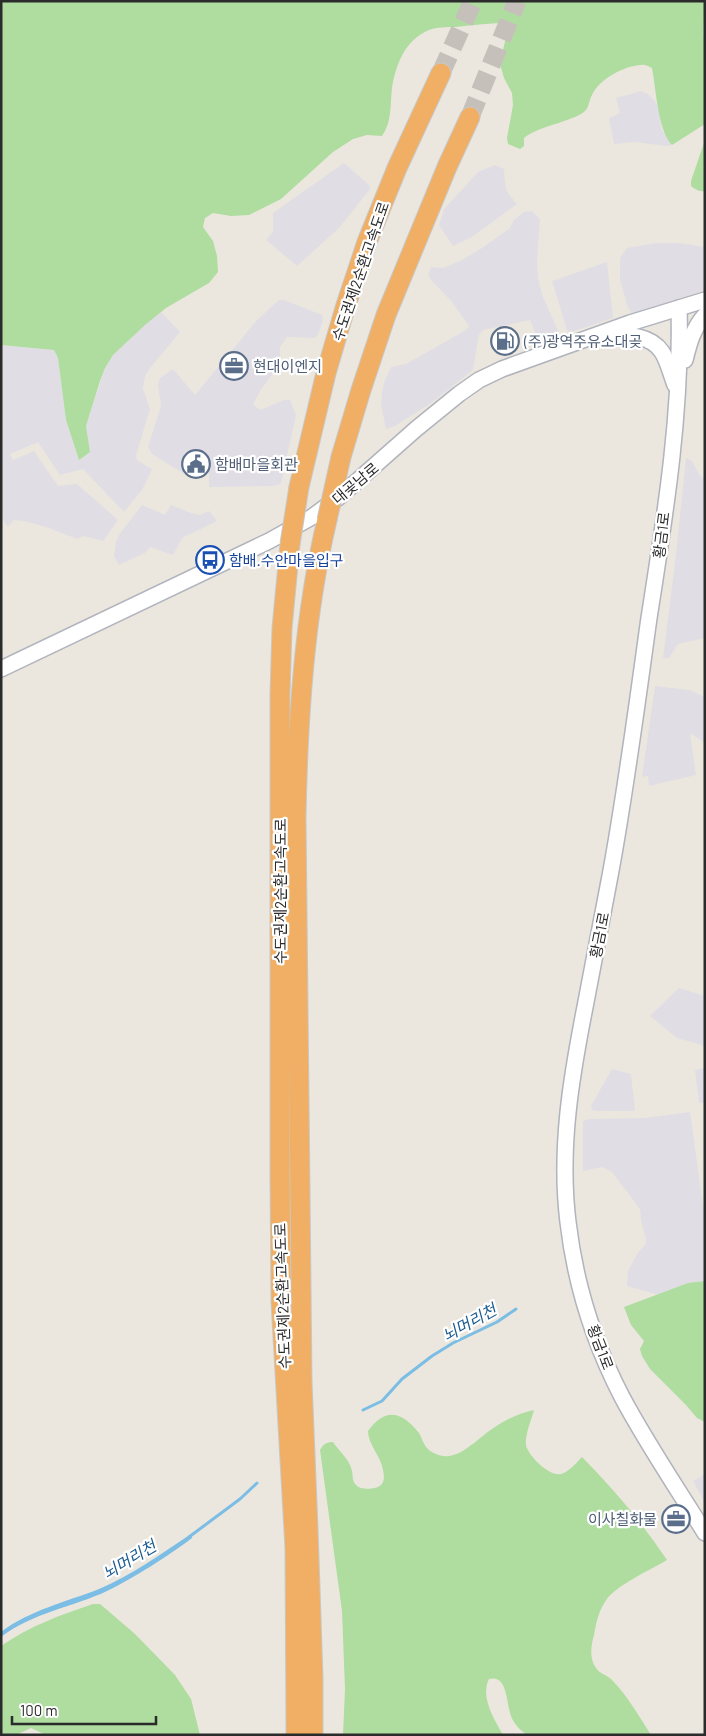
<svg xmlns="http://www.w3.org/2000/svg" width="706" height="1736" viewBox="0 0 706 1736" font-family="Barlow,'Noto Sans KR',sans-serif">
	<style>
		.industrial { fill: #e0dee4 }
		.green { fill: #aedd9f }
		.water { fill: #7bbde4 }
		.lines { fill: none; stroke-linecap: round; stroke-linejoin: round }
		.stream { stroke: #7bbde4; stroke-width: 3 }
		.highway-tunnel { stroke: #c5c1ba; stroke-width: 19; stroke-dasharray: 19 9; stroke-linecap: butt }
		.secondary-casing { stroke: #b1b3bd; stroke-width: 18 }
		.highway-casing { stroke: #c8c8c8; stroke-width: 21 }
		.secondary { stroke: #fff; stroke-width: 15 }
		.highway { stroke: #f0af65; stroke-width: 19 }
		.highway-bridge-casing { stroke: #c8c8c8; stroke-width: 21; stroke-linecap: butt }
		.highway-bridge { stroke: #f0af65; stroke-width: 19 }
		.labels { text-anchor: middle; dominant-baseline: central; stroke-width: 4.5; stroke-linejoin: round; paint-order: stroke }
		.street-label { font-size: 15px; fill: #2b2b2b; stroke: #fff }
		.service-label { font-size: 15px; fill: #4e5e75; stroke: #fff; text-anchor: start }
		.transit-label { font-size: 15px; fill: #164399; stroke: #fff; text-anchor: start }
		.water-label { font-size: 16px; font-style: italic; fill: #1a5b90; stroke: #fff }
	</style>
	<rect width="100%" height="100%" fill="#ebe7de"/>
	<g class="industrial">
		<polygon points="641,91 648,94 654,100 659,109 662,130 672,145 666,146 635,142 614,144 609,118 620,113 616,98"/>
		<polygon points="344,163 369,185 370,189 339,228 297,266 266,240 273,232 273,213"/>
		<polygon points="495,165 504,169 505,182 507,192 517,204 472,237 453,246 439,225 444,209 478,172"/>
		<polygon points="532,211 540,219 537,260 538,278 543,297 560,335 539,343 530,320 483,330 479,335 473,370 431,403 395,426 386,429 381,405 382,392 385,380 391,367 406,364 466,330 469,326 452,302 431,280 428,275 431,267 443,268 460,261 482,248 510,228 514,220 524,212"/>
		<polygon points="656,243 679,243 705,247 705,290 632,314 627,305 620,280 620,258 627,248"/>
		<polygon points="607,262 613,318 568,333 552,281"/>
		<polygon points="279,300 284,300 322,315 323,320 318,335 314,338 287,337 280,347 280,364 262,388 253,404 260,410 284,400 290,400 296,415 281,483 278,485 271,486 209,487 209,470 192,452 183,473 152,454 148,447 161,406 158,385 160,378 173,369 195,395 257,320"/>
		<polygon points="161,312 180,332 150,368 145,376 143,388 150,409 136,455 137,460 152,469 142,490 124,512 83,469 60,475 38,442 10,454 13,460 34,451 58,486 77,484 118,520 103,541 83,536 77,539 46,527 24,521 14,520 8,527 1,517 1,345 54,350 58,358 66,420 79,460 90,452 86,426 105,368 113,355 145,325"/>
		<polygon points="686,458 692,461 699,474 705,480 705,638 678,644 669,658 663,658 675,563"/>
		<polygon points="142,505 165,515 171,505 191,513 200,515 209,511 217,521 182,538 173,555 150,547 145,553 119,565 114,556 116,542 119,535"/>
		<polygon points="655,686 690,690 705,697 705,741 704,742 690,733 696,775 649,786 648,776 642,777"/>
		<polygon points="679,988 705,996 705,1046 677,1038 650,1016"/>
		<polygon points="705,1068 705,1103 699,1103 695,1070"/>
		<polygon points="612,1069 631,1074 635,1111 596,1111 592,1110 591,1106"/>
		<polygon points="690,1112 705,1220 705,1281 688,1283 659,1295 627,1286 628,1271 637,1254 645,1245 646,1239 641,1221 640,1209 612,1172 602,1167 583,1171 583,1121 589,1119 644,1118"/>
		<polygon points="705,1474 705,1503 693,1481"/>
	</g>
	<g class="green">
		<path d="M 1,1 L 705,1 C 705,10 702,37 705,42 L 705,124 L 672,145 C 658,131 656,89 652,68 C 648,66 644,64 641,65 C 624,66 599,79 592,95 C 588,102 590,109 581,114 C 565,123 537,127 524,138 L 524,146 L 520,149 L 508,144 L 507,138 L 513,105 L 512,93 L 504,78 L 500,64 L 509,23 C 491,23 473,25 456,27 C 447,27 437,27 429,30 C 405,40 396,64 392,88 C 390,105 392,122 382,136 L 367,135 L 353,139 L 333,152 L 281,199 L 249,215 L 231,216 L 213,213 L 205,218 L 203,227 L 213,241 L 217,256 L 218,272 L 209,283 L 166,308 L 145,325 L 113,355 L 105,368 L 100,381 L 86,426 L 90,452 L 79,460 L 66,420 L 58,358 L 54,350 L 1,345 Z"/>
		<path d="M 705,140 L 705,191 C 699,192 695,189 691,186 L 691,181 Z"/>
		<polygon points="705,1281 705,1422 697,1418 686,1405 650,1369 642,1356 640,1349 644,1341 631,1325 624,1307 688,1283"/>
		<path d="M 534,1410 C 531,1421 525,1434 526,1445 C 528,1456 550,1477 561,1474 C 569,1472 576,1463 582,1457 C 614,1489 642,1523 667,1560 C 652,1569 617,1585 607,1599 C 599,1609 596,1623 594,1635 C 591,1645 589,1659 596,1668 C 600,1674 607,1675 611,1679 C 627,1695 639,1716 651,1735 L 527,1735 C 520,1730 514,1724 511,1716 C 506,1703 508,1674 489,1679 C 480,1697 494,1719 503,1735 L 343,1735 L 345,1689 L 342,1611 L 320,1450 C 323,1444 327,1442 333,1442 C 339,1451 350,1460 352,1471 C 353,1476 352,1481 356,1485 C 361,1491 377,1489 381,1485 C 385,1481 384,1475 383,1470 C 381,1456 368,1445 368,1431 C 385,1407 402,1411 419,1433 C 422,1438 423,1443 426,1447 C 430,1452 437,1455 443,1456 C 461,1459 480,1436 495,1427 C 507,1419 520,1413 534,1410 Z"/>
		<path d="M 93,1604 L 100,1604 L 106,1609 L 135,1634 L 175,1675 L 191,1699 L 200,1735 L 46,1735 L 31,1728 L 16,1735 L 1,1735 L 1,1646 C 30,1626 60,1615 93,1604 Z"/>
	</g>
	<path class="water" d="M 191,1534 L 192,1538 C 168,1556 134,1578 107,1591 C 73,1607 32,1613 1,1637 L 1,1632 C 30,1610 66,1602 99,1589 C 132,1575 161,1554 191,1534 Z"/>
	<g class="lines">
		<g class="stream">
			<polyline points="363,1410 382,1401 402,1379 432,1356 453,1343 497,1322 516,1309"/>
			<polyline points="189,1537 240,1499 257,1483"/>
		</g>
		<g class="highway-tunnel">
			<polyline points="441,73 473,1"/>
			<polyline points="470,117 517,1"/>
		</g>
		<defs>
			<g id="secondary">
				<path d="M 679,308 C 682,412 665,516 649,618 C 637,704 626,790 610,876 C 602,920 593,963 585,1007 C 571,1078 559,1149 568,1222 C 575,1282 594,1343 622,1397 C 647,1444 677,1488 705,1533"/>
				<path d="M 608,335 C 626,335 650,334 662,352 C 668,361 671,375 675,385"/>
				<path d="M 685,360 C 689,344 693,328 705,315"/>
				<polyline points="1,669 269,541 312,517 339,497 416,429 459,394 479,380 502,369 630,323 705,300"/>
			</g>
			<g id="highway">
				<polyline points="341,457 361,390 386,315 447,167 470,117"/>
				<polyline points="299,487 326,373 346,305 367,242 397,168 441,73"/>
				<polyline points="290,544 282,628 280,694 280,1175 281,1302 295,1548 296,1735"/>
				<path d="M 313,1735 L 313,1678 L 308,1528 L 302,1381 L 296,816 C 298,717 304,617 327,520"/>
			</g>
		</defs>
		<use href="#secondary" class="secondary-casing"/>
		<use href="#highway" class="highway-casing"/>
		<use href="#secondary" class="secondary"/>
		<use href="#highway" class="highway"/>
		<defs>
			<g id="highway-bridge">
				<polyline points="327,520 341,457"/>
				<polyline points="290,544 299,487"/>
			</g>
		</defs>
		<use href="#highway-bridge" class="highway-bridge-casing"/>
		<use href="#highway-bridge" class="highway-bridge"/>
	</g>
	<defs>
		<symbol id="fuel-ring" viewBox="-11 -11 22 22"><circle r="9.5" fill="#fff" stroke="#5c6f8a" stroke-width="1.5"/><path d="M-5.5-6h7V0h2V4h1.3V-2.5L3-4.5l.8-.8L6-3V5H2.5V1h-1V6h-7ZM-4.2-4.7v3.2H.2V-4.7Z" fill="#5c6f8a"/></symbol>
		<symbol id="office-ring" viewBox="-11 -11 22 22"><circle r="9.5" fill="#fff" stroke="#5c6f8a" stroke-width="1.5"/><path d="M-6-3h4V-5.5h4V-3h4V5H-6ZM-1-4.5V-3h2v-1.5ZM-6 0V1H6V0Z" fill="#5c6f8a"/></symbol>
		<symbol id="civic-ring" viewBox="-11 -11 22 22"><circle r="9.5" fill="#fff" stroke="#5c6f8a" stroke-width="1.5"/><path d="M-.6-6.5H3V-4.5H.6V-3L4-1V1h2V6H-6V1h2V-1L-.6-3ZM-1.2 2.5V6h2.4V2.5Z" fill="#5c6f8a"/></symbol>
		<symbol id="bus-ring" viewBox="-11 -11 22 22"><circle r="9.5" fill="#fff" stroke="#1a4fb4" stroke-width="1.5"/><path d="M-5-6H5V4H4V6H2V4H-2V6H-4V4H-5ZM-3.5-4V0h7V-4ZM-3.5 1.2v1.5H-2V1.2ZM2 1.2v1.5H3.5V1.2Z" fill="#1a4fb4"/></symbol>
	</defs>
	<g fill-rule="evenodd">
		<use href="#fuel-ring" x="489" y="325" width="32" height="32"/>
		<use href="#office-ring" x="218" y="350" width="32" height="32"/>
		<use href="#civic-ring" x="180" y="448" width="32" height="32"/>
		<use href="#bus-ring" x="194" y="544" width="32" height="32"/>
		<use href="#office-ring" x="660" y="1503" width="32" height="32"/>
	</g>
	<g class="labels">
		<g class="street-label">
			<text transform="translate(360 271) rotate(-71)">수도권제2순환고속도로</text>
			<text transform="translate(355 483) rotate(-40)">대곶남로</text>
			<text transform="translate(661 535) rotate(-83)">황금1로</text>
			<text transform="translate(280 891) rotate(-90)">수도권제2순환고속도로</text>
			<text transform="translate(599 935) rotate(-79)">황금1로</text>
			<text transform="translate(282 1296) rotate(-92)">수도권제2순환고속도로</text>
			<text transform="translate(601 1347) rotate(69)">황금1로</text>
		</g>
		<g class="service-label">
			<text x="524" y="341">(주)광역주유소대곶</text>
			<text x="253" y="366">현대이엔지</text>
			<text x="215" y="464">함배마을회관</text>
			<text x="657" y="1519" text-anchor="end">이사칠화물</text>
		</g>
		<g class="transit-label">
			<text x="229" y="560">함배.수안마을입구</text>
		</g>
		<g class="water-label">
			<text transform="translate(469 1322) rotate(-29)">뇌머리천</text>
			<text transform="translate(129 1559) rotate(-31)">뇌머리천</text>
		</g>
	</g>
	<rect width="706" height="1736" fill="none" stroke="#2b2b2b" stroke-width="5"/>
	<path d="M12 1716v8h144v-8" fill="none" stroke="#2b2b2b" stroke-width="2.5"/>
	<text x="20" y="1716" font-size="15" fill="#2b2b2b" stroke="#ffffff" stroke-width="4" paint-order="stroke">100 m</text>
</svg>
